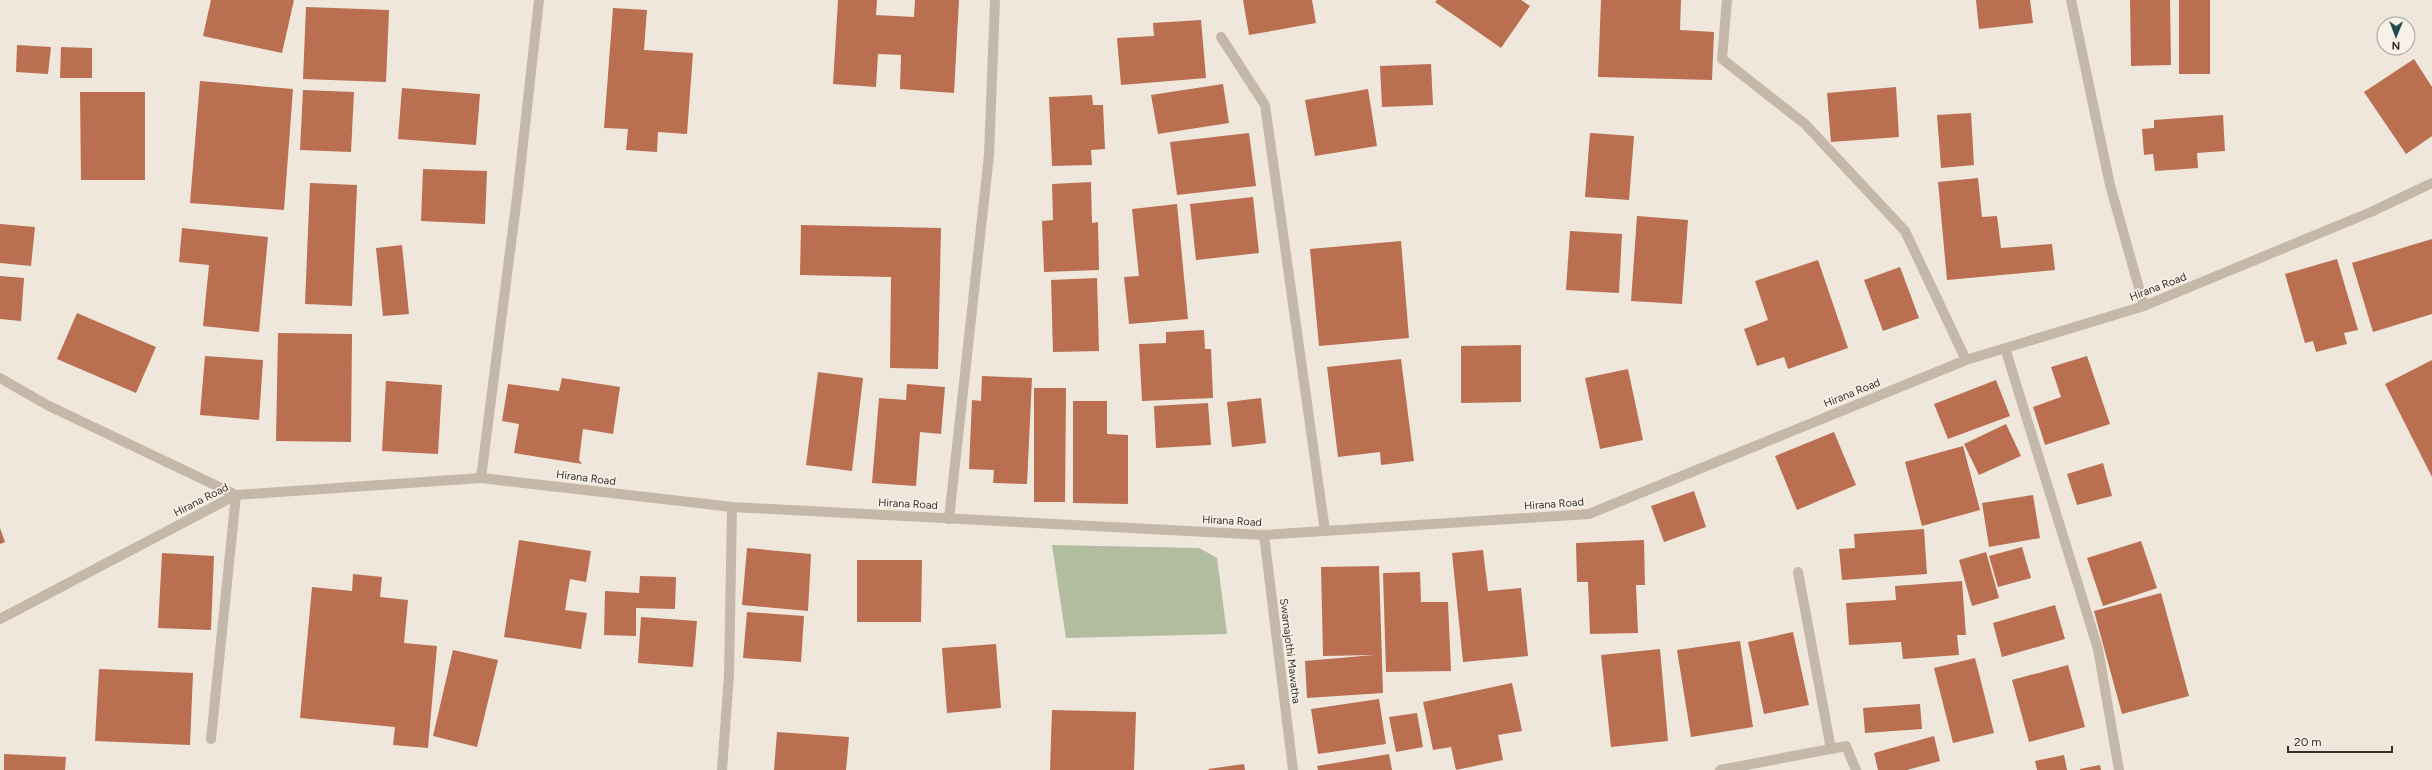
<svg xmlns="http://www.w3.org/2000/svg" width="2432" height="770" viewBox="0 0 2432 770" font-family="Figtree,sans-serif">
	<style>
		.green { fill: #b1bd9e }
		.building { fill: #ba6f50 }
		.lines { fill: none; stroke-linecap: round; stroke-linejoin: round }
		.service { stroke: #c6b8a9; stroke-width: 10 }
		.minor { stroke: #c6b8a9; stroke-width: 10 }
		.tertiary { stroke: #c6b8a9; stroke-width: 10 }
		.labels { text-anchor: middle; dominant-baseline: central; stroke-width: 3.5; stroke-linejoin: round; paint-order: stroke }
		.street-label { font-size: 11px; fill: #342d28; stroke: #f7f1e8 }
	</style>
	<rect width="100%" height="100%" fill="#efe7dc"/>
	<polygon class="green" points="1052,545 1199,548 1217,558 1227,634 1066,638"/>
	<g class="building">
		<polygon points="211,0 294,0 282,53 203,36"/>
		<polygon points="838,0 877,0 876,15 914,17 915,0 959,0 954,93 900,89 901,55 878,54 876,87 833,84"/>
		<polygon points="1243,0 1312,0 1316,23 1249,35"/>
		<polygon points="1437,0 1521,0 1530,6 1501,48 1435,2"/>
		<polygon points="1601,0 1681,0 1680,30 1714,32 1712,80 1598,77"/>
		<polygon points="1976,0 2030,0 2033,23 1979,29"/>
		<polygon points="2130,0 2170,0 2171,65 2131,66"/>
		<rect x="2179" y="0" width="31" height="74"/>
		<polygon points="306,7 389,10 386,82 303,79"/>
		<polygon points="613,8 647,10 644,50 693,53 687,134 658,132 657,152 626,150 628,129 604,128"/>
		<polygon points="1201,20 1206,78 1121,85 1117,38 1154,36 1153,23"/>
		<polygon points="17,45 51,47 48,74 16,72"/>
		<polygon points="61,47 92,48 92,78 60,78"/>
		<polygon points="2414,59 2432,87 2432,136 2406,154 2364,92"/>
		<polygon points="1431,64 1433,105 1382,107 1380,66"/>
		<polygon points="200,81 293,89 284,210 190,203"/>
		<polygon points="1223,84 1229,123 1158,134 1151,95"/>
		<polygon points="1896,87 1899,137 1831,142 1827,93"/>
		<polygon points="402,88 480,94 476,145 398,139"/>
		<polygon points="1368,89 1377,146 1315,156 1305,100"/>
		<polygon points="303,90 354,92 351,152 300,150"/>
		<polygon points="80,92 145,92 145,180 81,180"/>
		<polygon points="1092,95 1093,105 1103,105 1105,149 1091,150 1092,165 1052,166 1049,97"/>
		<polygon points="1971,113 1974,165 1941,168 1937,115"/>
		<polygon points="2223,115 2225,151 2197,153 2198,168 2155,171 2153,154 2144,155 2142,129 2154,128 2154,120"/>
		<polygon points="1249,133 1256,186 1177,195 1170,142"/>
		<polygon points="1590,133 1634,136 1629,200 1585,197"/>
		<polygon points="423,169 487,171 485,224 421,221"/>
		<polygon points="1978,178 1982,217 1997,216 2001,248 2052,244 2055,270 1947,280 1938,182"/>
		<polygon points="1091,182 1092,223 1098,222 1099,270 1044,272 1042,221 1053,220 1052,184"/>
		<polygon points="310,183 357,185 352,306 305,304"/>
		<polygon points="1253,197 1259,253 1196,260 1190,204"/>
		<polygon points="1177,204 1188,319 1129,324 1124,277 1139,276 1132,209"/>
		<polygon points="1637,216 1688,220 1682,304 1631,301"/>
		<polygon points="0,224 35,227 31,266 0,263"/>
		<polygon points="801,225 941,228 938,369 890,368 891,277 800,275"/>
		<polygon points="182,228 268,237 259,332 203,326 209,265 179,262"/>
		<polygon points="1570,231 1622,234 1619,293 1566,290"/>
		<polygon points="2432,239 2432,314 2373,332 2352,263"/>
		<polygon points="1401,241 1409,338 1319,346 1310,249"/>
		<polygon points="402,245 409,314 383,316 376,248"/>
		<polygon points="2337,259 2358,330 2344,333 2347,344 2316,352 2313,341 2305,343 2285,274"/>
		<polygon points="1818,260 1848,348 1788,369 1784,357 1757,366 1744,329 1768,320 1755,281"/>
		<polygon points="1900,267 1919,318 1883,331 1864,280"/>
		<polygon points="0,276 24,278 21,321 0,319"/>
		<polygon points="1097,278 1099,351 1053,352 1051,280"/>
		<polygon points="77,313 156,347 136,393 57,359"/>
		<polygon points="1204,330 1205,349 1211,349 1213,398 1142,401 1139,344 1166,343 1166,332"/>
		<polygon points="278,333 352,334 351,442 276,441"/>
		<polygon points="1521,345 1521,402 1461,403 1461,346"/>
		<polygon points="205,356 263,360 259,420 200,415"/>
		<polygon points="2087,356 2110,424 2045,445 2033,407 2061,397 2051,367"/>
		<polygon points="1401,359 1414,461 1381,465 1380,452 1338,457 1327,367"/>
		<polygon points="2432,360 2432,477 2385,384"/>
		<polygon points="1628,369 1643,440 1600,449 1585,378"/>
		<polygon points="818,372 863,378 852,471 806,465"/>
		<polygon points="982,376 1032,378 1027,484 993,483 994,470 969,469 972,400 981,401"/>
		<polygon points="562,378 620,387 613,434 583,429 579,460 582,464 514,453 519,424 502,421 508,384 559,391"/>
		<polygon points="1996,380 2010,416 1948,439 1934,404"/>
		<polygon points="386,381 442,385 438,454 382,451"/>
		<polygon points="907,384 945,387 941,434 920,432 916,486 872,483 879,398 906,400"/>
		<polygon points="1034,388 1066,388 1065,502 1034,502"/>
		<polygon points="1261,398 1266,443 1232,447 1227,402"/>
		<polygon points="1073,401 1107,401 1107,434 1128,435 1128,504 1073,503"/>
		<polygon points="1208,403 1211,445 1156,448 1154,406"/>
		<polygon points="2006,424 2021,456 1979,475 1964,444"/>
		<polygon points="1834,432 1856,485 1797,510 1775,456"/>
		<polygon points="1963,446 1980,510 1922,526 1905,462"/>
		<polygon points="2103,463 2112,496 2077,505 2067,474"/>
		<polygon points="1694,491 1706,527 1664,542 1651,506"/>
		<polygon points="2033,495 2040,538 1989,547 1982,503"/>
		<polygon points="0,528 5,542 0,544"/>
		<polygon points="1924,529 1927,574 1842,580 1839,549 1855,548 1854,534"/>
		<polygon points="519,540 591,551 586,582 570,579 565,610 587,613 581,649 504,637"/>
		<polygon points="1644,540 1645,585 1636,585 1638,633 1590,634 1588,582 1577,582 1576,543"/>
		<polygon points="2141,541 2157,588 2103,606 2087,558"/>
		<polygon points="2022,547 2031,578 1998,587 1989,556"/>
		<polygon points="747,548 811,554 808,611 742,605"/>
		<polygon points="1483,550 1488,591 1521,588 1528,656 1463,662 1452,553"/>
		<polygon points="1986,552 1999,598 1972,606 1959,560"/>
		<polygon points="162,553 214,556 211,630 158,628"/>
		<polygon points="857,560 922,560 921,622 857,622"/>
		<polygon points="1379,566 1383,693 1307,698 1305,661 1374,655 1323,656 1321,567"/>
		<polygon points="1420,572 1421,602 1448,602 1451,671 1386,672 1383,573"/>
		<polygon points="353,574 382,577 380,597 408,600 404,643 437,646 428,748 393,745 395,727 300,718 312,587 352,591"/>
		<polygon points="640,576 676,577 675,609 636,608 636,636 604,635 605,591 639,593"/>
		<polygon points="1962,581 1966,635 1957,635 1959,655 1903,659 1901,642 1849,645 1846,603 1896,600 1895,586"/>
		<polygon points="2161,593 2189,696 2122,714 2094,611"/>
		<polygon points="2055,605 2065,639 2002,657 1993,623"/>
		<polygon points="747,612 804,616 801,662 743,658"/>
		<polygon points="641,617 697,621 693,667 638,663"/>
		<polygon points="1793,632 1809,705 1764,714 1748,642"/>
		<polygon points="1740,641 1753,727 1691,737 1677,650"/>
		<polygon points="996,644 1001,708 947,713 942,648"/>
		<polygon points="1660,649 1668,741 1611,747 1601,655"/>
		<polygon points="453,650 498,660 477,747 433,736"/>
		<polygon points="1975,658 1994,733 1953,743 1934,668"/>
		<polygon points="2068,665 2085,727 2029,742 2012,680"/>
		<polygon points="99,669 193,673 190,745 95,741"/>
		<polygon points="1512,683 1522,731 1498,735 1503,760 1456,770 1451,747 1433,750 1423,702"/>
		<polygon points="1379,699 1386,744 1318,754 1311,709"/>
		<polygon points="1920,704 1922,729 1865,733 1863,708"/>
		<polygon points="1052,710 1136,712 1134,770 1050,770"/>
		<polygon points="1417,713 1423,747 1396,752 1389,717"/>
		<polygon points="777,732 849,737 846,770 774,770"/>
		<polygon points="1934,736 1940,761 1907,770 1878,770 1874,753"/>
		<polygon points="4,754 66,757 65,770 4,770"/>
		<polygon points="1389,754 1392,770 1318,770 1317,766"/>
		<polygon points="2064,755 2067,770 2037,770 2035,761"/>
		<polygon points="1244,764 1245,770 1209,770 1208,769"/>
		<polygon points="2100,765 2101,770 2080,770 2080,769"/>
	</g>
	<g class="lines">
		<polyline class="service" points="1798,572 1831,749"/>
		<g class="minor">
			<polyline points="1727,0 1722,59 1805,124 1905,231 1966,360"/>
			<polyline points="2071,0 2110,185 2144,306"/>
			<polyline points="1221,37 1265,105 1325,531"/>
			<polyline points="2005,348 2098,649 2119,770"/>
			<polyline points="0,378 47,405 236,495 211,739"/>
			<polyline points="481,478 518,189 539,0"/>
			<polyline points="949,519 989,155 995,0"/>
			<polyline points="1264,535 1293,770"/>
			<polyline points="722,770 729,675 732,507"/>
			<polyline points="1720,770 1846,746 1856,770"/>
		</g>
		<polyline class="tertiary" points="0,619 236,495 481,478 732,507 1264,535 1589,514 1966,360 2144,306 2371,212 2432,183"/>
	</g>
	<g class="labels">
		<g class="street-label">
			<text transform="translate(2158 287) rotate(-21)">Hirana Road</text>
			<text transform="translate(1852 393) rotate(-22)">Hirana Road</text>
			<text transform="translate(586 478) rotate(7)">Hirana Road</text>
			<text transform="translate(201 500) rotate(-27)">Hirana Road</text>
			<text transform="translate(908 504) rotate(3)">Hirana Road</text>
			<text transform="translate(1554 504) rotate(-4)">Hirana Road</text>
			<text transform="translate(1232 521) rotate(3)">Hirana Road</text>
			<text transform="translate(1290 651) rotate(83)">Swarnajothi Mawatha</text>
		</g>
	</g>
	<g transform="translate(2396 36) rotate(181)"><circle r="19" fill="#f7f1e8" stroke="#a9a39b"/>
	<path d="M0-3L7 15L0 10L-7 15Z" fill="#224c51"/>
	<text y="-6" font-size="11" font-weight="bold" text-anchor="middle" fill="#342d28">N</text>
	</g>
	<path d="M2288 746v6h104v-6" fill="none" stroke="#342d28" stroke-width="2"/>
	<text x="2294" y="746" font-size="12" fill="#342d28" stroke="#f7f1e8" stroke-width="3" paint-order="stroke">20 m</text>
</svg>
